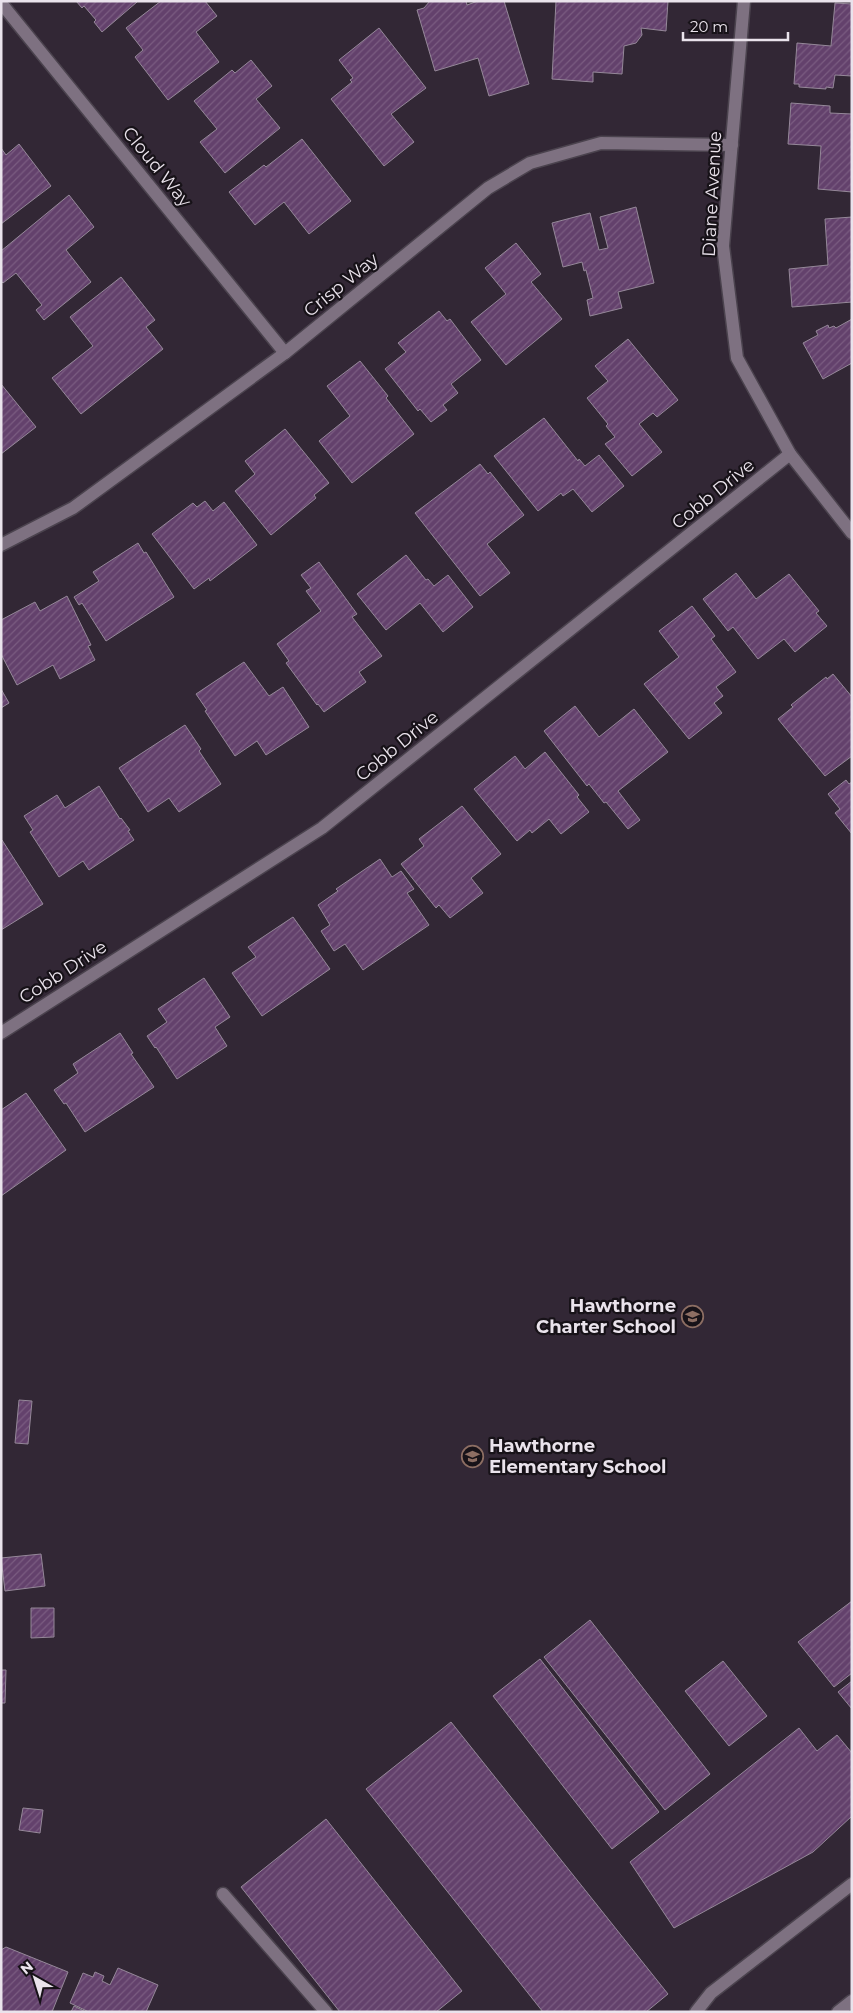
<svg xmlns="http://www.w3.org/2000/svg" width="853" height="2013" viewBox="0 0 853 2013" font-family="Montserrat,sans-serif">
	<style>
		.building { fill: url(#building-hatch); stroke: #958899 }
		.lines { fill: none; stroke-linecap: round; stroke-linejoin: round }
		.service-casing { stroke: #4b434e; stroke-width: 15 }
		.minor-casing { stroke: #4b434e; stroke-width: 15 }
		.tertiary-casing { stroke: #4b434e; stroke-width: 15 }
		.service { stroke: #7e7181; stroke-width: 12 }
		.minor { stroke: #7e7181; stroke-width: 12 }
		.tertiary { stroke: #7e7181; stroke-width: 12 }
		.labels { text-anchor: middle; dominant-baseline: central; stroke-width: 4.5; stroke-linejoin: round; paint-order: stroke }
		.street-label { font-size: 18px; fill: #eae3ec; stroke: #171218 }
		.poi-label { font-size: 18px; font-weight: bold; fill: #eae3ec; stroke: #171218; text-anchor: end }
	</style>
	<defs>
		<pattern id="building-hatch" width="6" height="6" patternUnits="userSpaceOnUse" patternTransform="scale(1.25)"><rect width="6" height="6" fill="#63416c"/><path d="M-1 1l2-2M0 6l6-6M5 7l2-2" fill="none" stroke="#7a5c81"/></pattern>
	</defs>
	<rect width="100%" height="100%" fill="#322735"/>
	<g class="building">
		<polygon points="76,1 136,1 137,2 102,32 94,22 96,20 84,6 82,8"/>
		<polygon points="161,1 205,1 217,16 196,32 219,62 168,100 135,57 143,50 126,28"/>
		<polygon points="430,1 466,1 467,5 478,1 504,1 529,84 489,96 478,58 435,71 417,10 424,8"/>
		<polygon points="556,1 668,1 666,31 641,28 642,35 636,43 624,46 622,74 593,72 593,82 552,79"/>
		<polygon points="835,3 852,4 852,76 835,75 833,88 826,87 826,89 799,87 799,84 794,84 797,43 831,46"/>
		<polygon points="379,28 426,88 391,114 414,142 384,166 331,99 352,82 350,80 353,78 339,60"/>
		<polygon points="251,60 272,86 256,99 280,128 225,173 200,142 217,129 194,101 232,70 235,73"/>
		<polygon points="791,103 830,106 830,113 852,114 852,192 818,189 821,146 788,144"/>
		<polygon points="302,139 351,201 309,234 284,202 255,225 229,192 264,165 266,167"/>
		<polygon points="19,144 51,186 1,224 1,148 6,155"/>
		<polygon points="69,195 94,227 66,250 91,282 44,320 36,310 42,305 16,273 3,283 1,281 1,251"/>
		<polygon points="636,207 654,283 618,292 622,308 590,316 587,300 593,298 586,270 584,271 582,262 563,267 552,223 590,213 599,250 608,248 600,217"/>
		<polygon points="852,217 852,302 792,307 789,269 828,265 825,219"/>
		<polygon points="516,243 541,274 531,282 562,319 506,365 471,322 506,294 485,268"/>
		<polygon points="121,277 155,320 146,327 163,349 81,414 52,378 93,346 70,317"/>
		<polygon points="439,311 447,321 450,319 481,360 451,384 458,393 443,405 447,410 431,422 420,409 418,411 385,369 406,352 398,343"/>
		<polygon points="852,319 852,363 823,379 803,343 818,335 816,331 828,325 829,328 834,326 836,328"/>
		<polygon points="628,339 678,400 657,417 653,413 639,424 662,452 632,476 605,444 615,437 606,426 608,424 587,398 608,381 595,366"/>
		<polygon points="360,361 388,396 386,398 414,434 352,483 319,441 350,416 327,386"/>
		<polygon points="1,384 36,427 1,454"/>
		<polygon points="544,418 578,461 579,459 585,466 599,455 624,486 592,512 573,489 563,496 561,493 538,511 494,456"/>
		<polygon points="285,429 329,483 314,495 316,498 271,535 235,491 255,474 245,461"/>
		<polygon points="480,464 488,474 490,472 524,515 487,544 510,573 480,596 415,513"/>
		<polygon points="205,501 213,511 224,502 257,545 210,581 209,578 194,589 152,534 193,503 197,507"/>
		<polygon points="138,543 144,553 146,552 174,597 106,641 82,603 79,605 74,597 99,581 93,572"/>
		<polygon points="406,555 426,580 428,579 434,586 448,575 473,607 443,632 420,603 386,630 357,594"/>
		<polygon points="319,562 357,614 352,617 382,656 359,672 366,682 324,712 318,704 317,705 286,663 289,661 277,644 321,611 306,591 311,588 301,575"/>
		<polygon points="736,573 756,599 789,574 819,611 816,613 827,626 795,652 784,639 758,659 733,627 728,631 703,599"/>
		<polygon points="67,596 91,645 88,646 95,660 60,679 53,665 17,685 1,654 1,620 35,602 40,611"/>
		<polygon points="692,606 715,636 711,639 736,672 716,687 723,696 714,703 722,713 689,739 644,684 679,657 659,631"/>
		<polygon points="244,662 269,696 283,687 309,727 266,755 257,741 235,756 205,711 207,710 196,694"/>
		<polygon points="833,674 852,697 852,756 825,776 778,719 793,707 791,705 826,677 827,679"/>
		<polygon points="1,689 9,703 1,708"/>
		<polygon points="575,706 599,737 634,709 668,752 618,791 640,820 628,829 606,802 604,803 589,784 587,786 544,731"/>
		<polygon points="185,725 201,749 199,751 221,784 179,812 169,798 148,812 119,768"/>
		<polygon points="545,752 579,795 577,797 589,812 561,834 549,819 532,833 530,830 517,841 474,789 515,756 525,769"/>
		<polygon points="846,780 849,784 852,782 852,834 835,813 840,809 828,794"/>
		<polygon points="99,786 120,819 121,818 130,830 128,831 134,840 89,870 83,861 59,877 30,832 33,830 24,816 57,795 65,808"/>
		<polygon points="462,806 501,854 471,878 483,893 450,918 439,905 436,908 401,864 424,846 419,839"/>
		<polygon points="2,840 43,904 1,930 1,840"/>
		<polygon points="380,859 392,877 401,871 414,889 407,893 429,925 363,970 345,944 334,951 321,931 330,925 318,905 338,891 336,889"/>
		<polygon points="293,917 330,969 262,1016 232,973 256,957 248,947"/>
		<polygon points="204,978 230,1017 215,1027 227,1046 177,1079 156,1047 155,1048 147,1036 167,1022 158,1009"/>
		<polygon points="120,1033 133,1053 131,1054 154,1087 85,1132 66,1103 64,1104 54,1090 78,1073 73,1064"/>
		<polygon points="26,1093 66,1150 1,1196 1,1110"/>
		<polygon points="19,1400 32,1401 28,1444 15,1443"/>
		<polygon points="41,1554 45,1586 5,1591 1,1558"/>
		<polygon points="852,1601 852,1673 834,1687 798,1642"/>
		<polygon points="31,1608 54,1608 54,1637 31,1638"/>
		<polygon points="590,1620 710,1774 665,1810 544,1657"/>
		<polygon points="540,1659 659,1812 612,1849 493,1696"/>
		<polygon points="723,1661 767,1716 729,1746 685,1691"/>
		<polygon points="1,1670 6,1670 5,1703 1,1703"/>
		<polygon points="852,1681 852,1709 838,1692"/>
		<polygon points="451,1722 668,1994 646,2012 543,2012 366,1789"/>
		<polygon points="799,1728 817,1751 837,1735 852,1753 852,1816 813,1852 674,1928 630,1862"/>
		<polygon points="23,1808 43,1810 40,1833 19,1830"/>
		<polygon points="326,1819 462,1991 436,2012 340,2012 241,1887"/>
		<polygon points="6,1947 68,1972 52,2012 1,2012 1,1950"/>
		<polygon points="118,1968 158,1985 146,2012 89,2012 70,2003 83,1973 93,1977 95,1972 104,1976 102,1981 110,1985"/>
		<polygon points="74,2006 86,2012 71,2012"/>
	</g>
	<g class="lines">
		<defs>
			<g id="service">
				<polyline points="223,1894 326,2012"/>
				<polyline points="696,2012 711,1993 852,1884"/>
			</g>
			<g id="minor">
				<polyline points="744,1 723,246 737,358 790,454 852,533"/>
				<polyline points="1,3 285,353"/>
				<polyline points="1,545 73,508 285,353 488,188 530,163 601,143 732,145"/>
				<polyline points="1,1033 322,828 790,454"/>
			</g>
			<polyline id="tertiary" points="838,2012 852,2001"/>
		</defs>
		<use href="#service" class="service-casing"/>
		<use href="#minor" class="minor-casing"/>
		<use href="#tertiary" class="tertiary-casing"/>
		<use href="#service" class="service"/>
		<use href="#minor" class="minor"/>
		<use href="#tertiary" class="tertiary"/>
	</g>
	<defs>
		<symbol id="school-ring" viewBox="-11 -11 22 22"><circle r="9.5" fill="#171218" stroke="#8d6e63" stroke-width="1.5"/><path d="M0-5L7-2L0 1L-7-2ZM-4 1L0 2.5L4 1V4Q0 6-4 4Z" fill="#8d6e63"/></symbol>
	</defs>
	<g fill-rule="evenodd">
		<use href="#school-ring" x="680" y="1304" width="25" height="25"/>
		<use href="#school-ring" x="460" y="1444" width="25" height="25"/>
	</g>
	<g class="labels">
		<g class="street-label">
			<text transform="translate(157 167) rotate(51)">Cloud Way</text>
			<text transform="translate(712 194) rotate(-87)">Diane Avenue</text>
			<text transform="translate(341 285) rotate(-39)">Crisp Way</text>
			<text transform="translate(713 494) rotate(-39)">Cobb Drive</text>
			<text transform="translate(397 746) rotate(-39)">Cobb Drive</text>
			<text transform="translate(63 972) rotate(-33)">Cobb Drive</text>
		</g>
		<g class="poi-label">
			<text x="676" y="1306">Hawthorne<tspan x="676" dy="21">Charter School</tspan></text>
			<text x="489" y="1446" text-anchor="start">Hawthorne<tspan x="489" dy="21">Elementary School</tspan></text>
		</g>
	</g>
	<rect width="853" height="2013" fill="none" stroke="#eae3ec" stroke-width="5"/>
	<g transform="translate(35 1978) rotate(321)" stroke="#171218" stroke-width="4" paint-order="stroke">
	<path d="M0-4L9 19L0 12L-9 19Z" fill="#eae3ec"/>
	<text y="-8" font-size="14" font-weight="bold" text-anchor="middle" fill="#eae3ec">N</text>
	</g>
	<path d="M683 32v8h105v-8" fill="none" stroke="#eae3ec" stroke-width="2.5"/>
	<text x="690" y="32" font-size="15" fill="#eae3ec" stroke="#171218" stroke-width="4" paint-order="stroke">20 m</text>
</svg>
